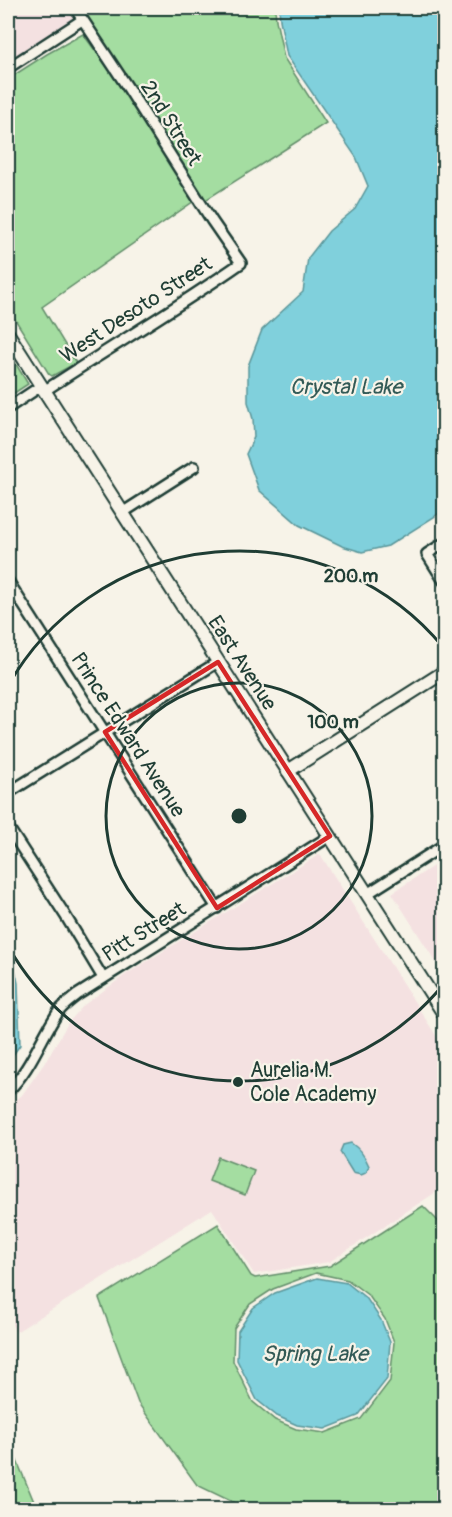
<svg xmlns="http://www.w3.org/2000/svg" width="452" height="1517" viewBox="0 0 452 1517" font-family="Pangolin,sans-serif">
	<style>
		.built { fill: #f4e1e1 }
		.green { fill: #a4dda1; stroke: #628d6a; stroke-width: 1.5; fill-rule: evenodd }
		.water { fill: #80d0dc; stroke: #599599; stroke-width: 1.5 }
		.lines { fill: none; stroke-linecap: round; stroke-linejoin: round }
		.minor-casing { stroke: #1f3d34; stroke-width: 14 }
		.tertiary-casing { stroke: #1f3d34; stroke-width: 16 }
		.minor { stroke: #f7f3e8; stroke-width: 9 }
		.tertiary { stroke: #f7f3e8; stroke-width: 12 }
		.marked { fill: none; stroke: #d62828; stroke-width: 4.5; stroke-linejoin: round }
		.ring { fill: none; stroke: #1f3d34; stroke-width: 3 }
		.poi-dot { fill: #1f3d34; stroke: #f7f3e8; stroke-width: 2 }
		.labels { text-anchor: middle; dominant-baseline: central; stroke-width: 4.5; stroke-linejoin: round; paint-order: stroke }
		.street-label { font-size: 21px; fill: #1f3d34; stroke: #f7f3e8 }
		.poi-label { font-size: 21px; fill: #1f3d34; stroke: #f7f3e8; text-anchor: start }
		.water-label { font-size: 22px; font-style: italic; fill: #325a56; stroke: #f7f3e8 }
		.centre { fill: #1f3d34; stroke: #f7f3e8; stroke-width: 3 }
		.ring-label { font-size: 18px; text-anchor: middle; font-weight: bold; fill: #1f3d34; stroke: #f7f3e8; stroke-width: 4.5; stroke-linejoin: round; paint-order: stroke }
	</style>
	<rect width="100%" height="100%" fill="#f7f3e8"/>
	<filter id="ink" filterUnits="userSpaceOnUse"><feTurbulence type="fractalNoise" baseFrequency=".0167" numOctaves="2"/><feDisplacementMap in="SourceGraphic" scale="12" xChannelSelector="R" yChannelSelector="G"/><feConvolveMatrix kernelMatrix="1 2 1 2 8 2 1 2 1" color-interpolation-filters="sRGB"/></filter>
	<g filter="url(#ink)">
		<g class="built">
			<polygon points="8,8 69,8 76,18 8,62"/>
			<polygon points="320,854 444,1048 444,1187 329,1262 254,1274 212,1209 16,1332 8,1319 8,1107 22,1095 46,1061 68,1023 84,1005 125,975"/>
			<polygon points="444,859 444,975 392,893"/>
		</g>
		<g class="green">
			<polygon points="80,8 275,8 276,20 284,58 326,123 204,201 132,85"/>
			<polygon points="83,34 124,90 194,201 42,307 76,363 52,376 49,374 8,308 8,79 47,54"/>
			<polygon points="8,351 28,384 8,397"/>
			<polygon points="218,1157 254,1171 245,1195 209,1181"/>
			<path d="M 423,1206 L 444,1227 L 444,1508 L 426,1503 L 404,1510 L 256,1509 L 243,1507 L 197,1485 L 138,1403 L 99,1298 L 218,1224 L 251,1276 L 255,1278 L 330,1266 ZM 316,1273 L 348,1280 L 369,1296 L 385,1319 L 394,1342 L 390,1381 L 361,1419 L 325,1433 L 296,1429 L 275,1420 L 253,1402 L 233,1361 L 234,1328 L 250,1304 L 273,1289 Z"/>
			<polygon points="8,1436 10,1444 37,1509 10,1509 8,1495"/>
		</g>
		<g class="water">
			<polygon points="279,8 444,8 444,188 442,196 444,201 444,509 434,517 388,546 362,552 342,546 299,525 259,490 246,454 254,437 253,419 248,402 248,366 262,330 303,292 308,258 329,231 355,209 368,186 356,157 287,56 280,20"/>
			<polygon points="8,937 18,983 20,1045 8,1062"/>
			<path d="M 351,1143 C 360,1149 365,1156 369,1166 L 366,1173 L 361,1175 L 353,1173 L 340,1152 L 343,1145 Z"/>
			<polygon points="317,1278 347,1283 367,1299 381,1320 390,1342 387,1379 358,1416 325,1429 297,1425 277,1416 257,1400 237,1360 238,1331 253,1308 275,1293"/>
		</g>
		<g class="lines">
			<defs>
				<g id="minor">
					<polyline points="8,68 82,20"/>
					<path d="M 44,391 C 109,348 177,308 241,263 L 212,221 L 128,88 L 75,8"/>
					<polyline points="8,408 41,386"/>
					<polyline points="122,513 194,467"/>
					<polyline points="444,543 427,554 444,581"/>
					<polyline points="8,581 217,908"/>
					<polyline points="8,793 218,662"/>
					<polyline points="8,827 65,915 103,978"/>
					<polyline points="367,894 444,845"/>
					<path d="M 8,1091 C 31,1069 41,1037 59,1011 C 64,1005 71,1000 77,995 L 330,836"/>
				</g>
				<g id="tertiary">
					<polyline points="8,334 444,1014"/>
					<polyline points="288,771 444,672"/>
				</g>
			</defs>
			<use href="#minor" class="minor-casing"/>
			<use href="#tertiary" class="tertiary-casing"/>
			<use href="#minor" class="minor"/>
			<use href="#tertiary" class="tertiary"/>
		</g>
	</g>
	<path class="marked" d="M 218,662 L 330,836 L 217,908 L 105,732 Z"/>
	<g class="ring">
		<circle cx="239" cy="816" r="133"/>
		<path d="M443 985A265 265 0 0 1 8 946M8 686A265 265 0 0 1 443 647"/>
	</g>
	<circle class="poi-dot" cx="238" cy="1082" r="6"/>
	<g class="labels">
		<g class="street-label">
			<text transform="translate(171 123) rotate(58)">2nd Street</text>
			<text transform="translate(136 310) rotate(-33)">West Desoto Street</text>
			<text transform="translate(242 663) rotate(57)">East Avenue</text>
			<text transform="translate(128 735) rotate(57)">Prince Edward Avenue</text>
			<text transform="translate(144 932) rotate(-32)">Pitt Street</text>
		</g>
		<g class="poi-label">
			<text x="250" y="1070">Aurelia M.<tspan x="250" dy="24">Cole Academy</tspan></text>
		</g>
		<g class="water-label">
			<text x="346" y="387">Crystal Lake</text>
			<text x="315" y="1354">Spring Lake</text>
		</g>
	</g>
	<circle cx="239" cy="816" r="9" class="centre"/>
	<g class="ring-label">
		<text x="351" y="582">200 m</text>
		<text x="333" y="728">100 m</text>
	</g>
	<rect width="452" height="1517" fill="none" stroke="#f7f3e8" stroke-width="30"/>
	<rect x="15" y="15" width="422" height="1487" fill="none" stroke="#1f3d34" stroke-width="2" filter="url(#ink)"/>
</svg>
